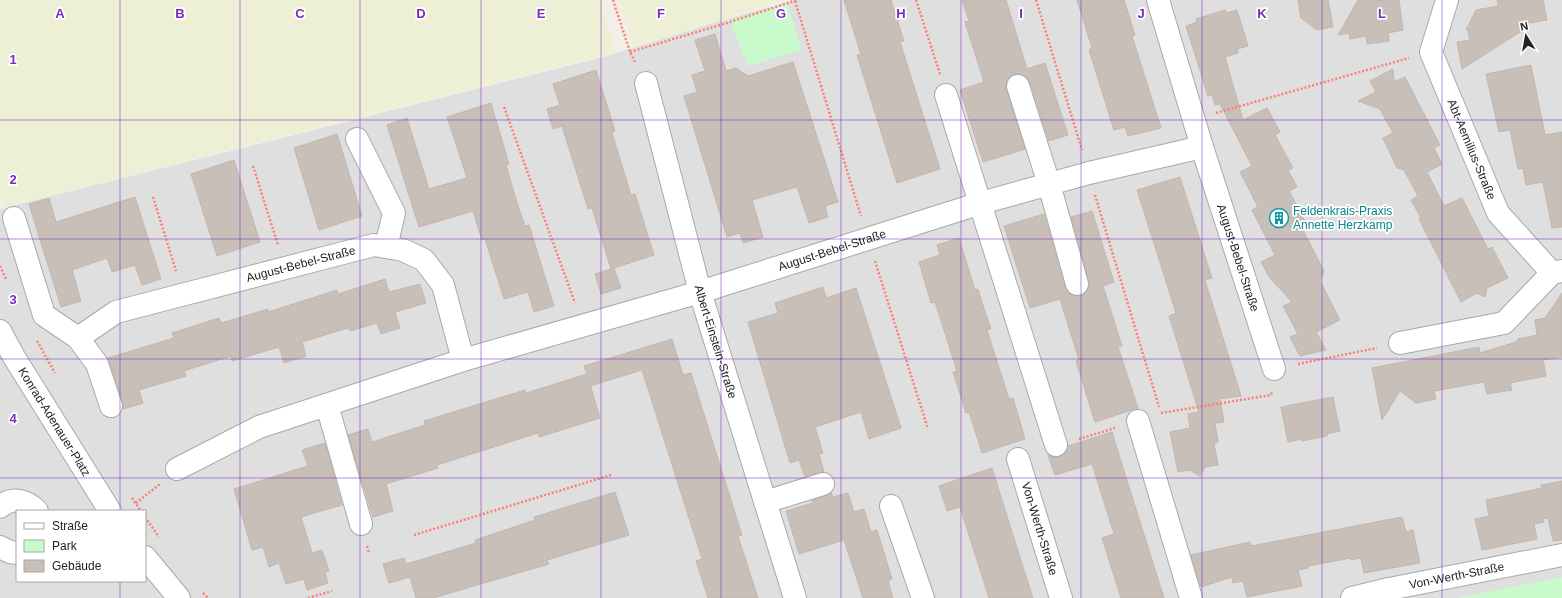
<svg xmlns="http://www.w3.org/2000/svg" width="1562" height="598" viewBox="0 0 1562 598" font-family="Arial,sans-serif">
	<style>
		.residential { fill: #e0dfdf; fill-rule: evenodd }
		.farmland { fill: #eef0d5 }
		.park { fill: #c8facc }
		.building { fill: #c7bfb8; stroke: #c4b6ab }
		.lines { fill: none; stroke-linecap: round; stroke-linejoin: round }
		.minor-casing { stroke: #a9a9a9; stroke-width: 24 }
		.path { stroke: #fa8072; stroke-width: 2.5; stroke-dasharray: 2 2; stroke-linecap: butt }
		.minor { stroke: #fff; stroke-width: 22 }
		.grid { fill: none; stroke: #7b2cbf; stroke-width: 1; stroke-opacity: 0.55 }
		.labels { text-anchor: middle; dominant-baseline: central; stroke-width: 3.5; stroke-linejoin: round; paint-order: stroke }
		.street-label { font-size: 12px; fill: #222; stroke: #fff }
		.culture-label { font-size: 12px; fill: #0d838f; stroke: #fff; text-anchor: start }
		.grid-label { font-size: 13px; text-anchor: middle; font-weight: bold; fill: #7b2cbf; stroke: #fff; stroke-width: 3.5; stroke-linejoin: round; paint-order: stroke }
	</style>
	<rect width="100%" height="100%" fill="#f2efe9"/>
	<path class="residential" d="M 796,0 L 1562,0 L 1562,598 L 0,598 L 0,209 L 607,56 L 713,23 ZM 17,511 L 145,511 L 145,581 L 17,581 Z"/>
	<g class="farmland">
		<polygon points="0,0 600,0 616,52 5,207 0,194"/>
		<polygon points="619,0 783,0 634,47"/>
	</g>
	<g class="park">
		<polygon points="787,3 802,50 748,66 730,22"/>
		<polygon points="1562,577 1562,598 1458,598"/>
	</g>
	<g class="building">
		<polygon points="844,0 891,0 904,41 900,42 940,169 897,183 857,55 861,55"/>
		<polygon points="962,0 1006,0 1027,69 1045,63 1068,135 1049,141 1030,82 1026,77 1020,74 1015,74 1009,78 1006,84 1006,89 1025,149 983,162 960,90 984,82 965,22 969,21"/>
		<polygon points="1077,0 1124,0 1135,35 1132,36 1161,128 1128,136 1125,127 1114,130 1089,50 1092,48"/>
		<polygon points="1298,0 1328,0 1333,27 1317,30 1301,18"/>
		<polygon points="1358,0 1399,0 1403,30 1388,33 1389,41 1367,44 1366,36 1350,39 1349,33 1338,35"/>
		<polygon points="1497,0 1543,0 1547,20 1524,24 1525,29 1462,69 1457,42 1470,40 1468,31 1471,30 1466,30 1476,10 1498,6"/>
		<polygon points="1225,10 1226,13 1237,10 1248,46 1237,49 1238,53 1225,57 1243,120 1267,108 1280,132 1275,135 1293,168 1288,170 1297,187 1289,191 1307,225 1302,228 1324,271 1320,281 1340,320 1316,332 1326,350 1300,356 1290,337 1298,334 1283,306 1292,302 1270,278 1261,262 1275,255 1252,210 1258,207 1240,172 1252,166 1220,104 1215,105 1212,95 1208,96 1186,26 1197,22 1196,19"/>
		<polygon points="715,34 726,71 736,68 748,76 793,62 838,202 825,206 828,217 809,223 797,187 752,200 763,237 743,243 740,233 727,237 684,96 697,92 692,75 705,71 695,40"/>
		<polygon points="1531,65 1545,135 1562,132 1562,227 1552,228 1543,182 1526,185 1523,168 1518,169 1510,130 1499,132 1486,74"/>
		<polygon points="1393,69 1394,82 1405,77 1440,145 1434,148 1442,164 1427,172 1444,206 1462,198 1488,249 1492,247 1508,278 1487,288 1485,297 1477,293 1461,302 1419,219 1421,218 1411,200 1418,196 1404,170 1397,168 1383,138 1393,133 1380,109 1358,101 1376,92 1370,81"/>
		<polygon points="596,70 615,131 612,133 624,172 631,195 635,194 654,255 611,269 592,208 588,209 562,126 553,129 547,109 560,105 553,84"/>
		<polygon points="491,103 509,164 506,165 518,206 525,226 529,225 554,306 534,312 528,292 504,299 485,239 482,240 473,211 419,227 387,125 407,118 429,189 467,178 447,117"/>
		<polygon points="337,134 362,216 319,230 294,148"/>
		<polygon points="234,160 260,242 217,256 191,174"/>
		<polygon points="1180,177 1212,278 1205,280 1241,396 1220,399 1224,422 1215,423 1218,442 1214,443 1218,465 1205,467 1200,476 1190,470 1178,472 1170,432 1190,428 1188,414 1199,412 1169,316 1176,313 1137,190"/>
		<polygon points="135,197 161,279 142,285 135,265 112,272 107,258 72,270 81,301 61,307 29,204 49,198 56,222"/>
		<polygon points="1092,211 1114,282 1103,286 1122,346 1118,347 1138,408 1095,422 1076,361 1079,360 1060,299 1030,308 1004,226 1044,214 1065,287 1069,293 1074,296 1080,296 1086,292 1089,287 1089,281 1071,217"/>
		<polygon points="959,238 975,290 978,289 984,309 991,329 987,330 1009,399 1013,398 1025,439 982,453 969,412 966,413 953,372 957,371 935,302 931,303 919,262 940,255 937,245"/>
		<polygon points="614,268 621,288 601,294 595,274"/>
		<polygon points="385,279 389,292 420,284 426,303 395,312 400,328 381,334 377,323 350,331 348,328 302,342 306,356 284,363 279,347 232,361 231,356 184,371 186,376 139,390 143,403 123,409 123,402 108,358 174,338 172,333 219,318 221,323 268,309 268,312 337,290 338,294"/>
		<polygon points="823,287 826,298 856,288 901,428 869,439 861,412 815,427 823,453 819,454 824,472 805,477 799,460 790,463 748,322 778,313 775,303"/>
		<polygon points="1562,293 1562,357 1543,360 1546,376 1510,383 1512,390 1487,394 1484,382 1434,391 1436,399 1416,403 1400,391 1382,420 1372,368 1479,347 1480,353 1516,342 1518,339 1537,335 1535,320 1545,318"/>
		<polygon points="672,339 683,375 691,373 742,535 738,536 758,598 708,598 696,561 702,559 642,370 590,386 590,384 600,418 539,437 538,433 478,452 437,465 438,468 386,484 393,511 373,517 348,435 368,429 372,442 425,425 424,421 525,390 526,393 587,374 584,366"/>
		<polygon points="1333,397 1340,431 1327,434 1327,436 1302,441 1302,439 1288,442 1281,407"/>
		<polygon points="1112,432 1119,455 1164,598 1121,598 1102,538 1114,534 1092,464 1055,475 1048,455 1054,457 1060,457 1065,453 1068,446"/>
		<polygon points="325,443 342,505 301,517 312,553 322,550 329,571 325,572 328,583 307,590 304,579 286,584 279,563 269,567 263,547 252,550 234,489 308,466 302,450"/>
		<polygon points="992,468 1022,564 1033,598 989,598 960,507 947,511 939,486"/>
		<polygon points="1562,481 1562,540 1553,541 1548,518 1543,519 1544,522 1534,524 1537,539 1482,550 1475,519 1489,516 1486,500 1542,488 1541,485"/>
		<polygon points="615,492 629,535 547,560 549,564 433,598 416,598 410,577 389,583 383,564 404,558 406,564 453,550 476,543 475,540 535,520 534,517"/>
		<polygon points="831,493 833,497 848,493 854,512 864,509 871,532 877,530 892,579 888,581 893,598 863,598 844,540 799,554 786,511 813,503 812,500"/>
		<polygon points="1402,517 1406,532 1413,530 1420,563 1364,573 1361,558 1351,560 1351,558 1308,566 1308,568 1298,570 1302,586 1247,597 1243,581 1233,583 1232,577 1201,587 1191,555 1250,542 1251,546"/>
	</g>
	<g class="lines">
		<defs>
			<g id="minor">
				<path id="s1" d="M 1158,0 L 1202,147 L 1274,369"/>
				<path id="s2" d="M 1447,0 L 1431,52 L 1498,213 L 1552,273 L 1562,271"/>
				<path id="s3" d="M 646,83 L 700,292 L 795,598"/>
				<polyline points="1018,86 1049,184 1077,284"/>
				<polyline points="946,95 1056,445"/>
				<polyline points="357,139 394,213 386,247"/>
				<polyline points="14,218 44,315 78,338 97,364 111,406"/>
				<path id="s4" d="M 0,331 L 14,357 L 110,511"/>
				<path id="s5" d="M 78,338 L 116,312 L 374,245 L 403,250 L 424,260 L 443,285 L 463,360"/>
				<polyline points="1400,343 1504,323 1552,273"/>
				<polyline points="327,405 361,524"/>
				<polyline points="1138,421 1191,598"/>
				<path id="s6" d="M 1018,459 L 1061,598"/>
				<path id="s7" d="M 177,469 L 259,427 L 463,360 L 700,292 L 981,203 L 1089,173 L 1202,147"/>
				<polyline points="765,502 823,484"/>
				<polyline points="891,506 923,598"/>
				<path d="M 0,507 C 12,496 27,500 37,511"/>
				<polyline points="0,547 10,552 17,553"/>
				<polyline points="145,557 179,598"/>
				<path id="s8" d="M 1352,598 L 1389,589 L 1562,555"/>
			</g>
		</defs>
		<use href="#minor" class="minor-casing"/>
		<g class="path">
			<polyline points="613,0 630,52 635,62"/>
			<polyline points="916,0 940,74"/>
			<polyline points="1036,0 1082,150"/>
			<polyline points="795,1 861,216"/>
			<polyline points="630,52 730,22 797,0"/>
			<polyline points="504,107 575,303"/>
			<polyline points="1216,113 1409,58"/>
			<polyline points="253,166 278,245"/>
			<polyline points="1095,195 1159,407"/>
			<polyline points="153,197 176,271"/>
			<polyline points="875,261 928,429"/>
			<polyline points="0,266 6,279"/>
			<polyline points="37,341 55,373"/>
			<polyline points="1298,364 1377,348"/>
			<polyline points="1161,413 1271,395 1272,392"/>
			<polyline points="1079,439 1115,428"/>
			<polyline points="132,498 141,511"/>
			<polyline points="136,503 160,484"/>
			<polyline points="145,517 159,537"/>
			<polyline points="414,535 611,475"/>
			<polyline points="367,546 369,553"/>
			<polyline points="203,593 208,598"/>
			<polyline points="308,598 332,591"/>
		</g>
		<use href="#minor" class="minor"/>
	</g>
	<path class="grid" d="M 120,0 L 120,511M 240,0 L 240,598M 360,0 L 360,598M 481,0 L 481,598M 601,0 L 601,598M 721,0 L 721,598M 841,0 L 841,598M 961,0 L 961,598M 1081,0 L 1081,598M 1202,0 L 1202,598M 1322,0 L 1322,598M 1442,0 L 1442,598M 0,120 L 1562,120M 0,239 L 1562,239M 0,359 L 1562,359M 0,478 L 1562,478M 120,581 L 120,598"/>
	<defs>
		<symbol id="building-ring" viewBox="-11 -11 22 22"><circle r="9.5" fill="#fff" stroke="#0f9aa8" stroke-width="1.5"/><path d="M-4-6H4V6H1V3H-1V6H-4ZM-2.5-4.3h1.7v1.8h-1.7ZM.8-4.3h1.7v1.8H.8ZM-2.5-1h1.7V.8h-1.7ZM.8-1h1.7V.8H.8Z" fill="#0f9aa8"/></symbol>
	</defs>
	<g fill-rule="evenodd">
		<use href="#building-ring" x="1268" y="207" width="22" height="22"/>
	</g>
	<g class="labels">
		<g class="street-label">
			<text stroke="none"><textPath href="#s2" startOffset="160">Abt-Aemilius-Straße</textPath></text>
			<text stroke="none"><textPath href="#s7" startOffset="692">August-Bebel-Straße</textPath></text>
			<text stroke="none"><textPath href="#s1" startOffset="270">August-Bebel-Straße</textPath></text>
			<text stroke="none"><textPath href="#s5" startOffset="237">August-Bebel-Straße</textPath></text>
			<text stroke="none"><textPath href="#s3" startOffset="268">Albert-Einstein-Straße</textPath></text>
			<text stroke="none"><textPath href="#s4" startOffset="106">Konrad-Adenauer-Platz</textPath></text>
			<text stroke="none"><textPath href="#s6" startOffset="73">Von-Werth-Straße</textPath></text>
			<text stroke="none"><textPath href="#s8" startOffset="107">Von-Werth-Straße</textPath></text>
		</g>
		<g class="culture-label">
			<text x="1293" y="211">Feldenkrais-Praxis<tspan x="1293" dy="14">Annette Herzkamp</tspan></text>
		</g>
	</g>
	<g class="grid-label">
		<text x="60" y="18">A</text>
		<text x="180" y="18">B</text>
		<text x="300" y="18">C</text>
		<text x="421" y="18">D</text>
		<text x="541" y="18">E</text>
		<text x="661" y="18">F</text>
		<text x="781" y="18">G</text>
		<text x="901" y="18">H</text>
		<text x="1021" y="18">I</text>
		<text x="1141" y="18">J</text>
		<text x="1262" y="18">K</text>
		<text x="1382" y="18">L</text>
		<text x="13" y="64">1</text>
		<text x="13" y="184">2</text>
		<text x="13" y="304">3</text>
		<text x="13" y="423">4</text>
	</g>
	<rect x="16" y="510" width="130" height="72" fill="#ffffff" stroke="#a7a7a7"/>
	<rect x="24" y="523" width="20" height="6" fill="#ffffff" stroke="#a7a7a7"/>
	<text x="52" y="530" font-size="12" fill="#222222">Straße</text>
	<rect x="24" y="540" width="20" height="12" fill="#c8facc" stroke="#a7a7a7"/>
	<text x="52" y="550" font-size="12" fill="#222222">Park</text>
	<rect x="24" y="560" width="20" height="12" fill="#c7bfb8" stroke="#a7a7a7"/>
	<text x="52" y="570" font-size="12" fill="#222222">Gebäude</text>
	<g transform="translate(1526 36) rotate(349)" stroke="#ffffff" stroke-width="3" paint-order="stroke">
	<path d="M0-3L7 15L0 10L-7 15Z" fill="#222222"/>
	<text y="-6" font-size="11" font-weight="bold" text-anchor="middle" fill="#222222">N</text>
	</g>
</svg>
